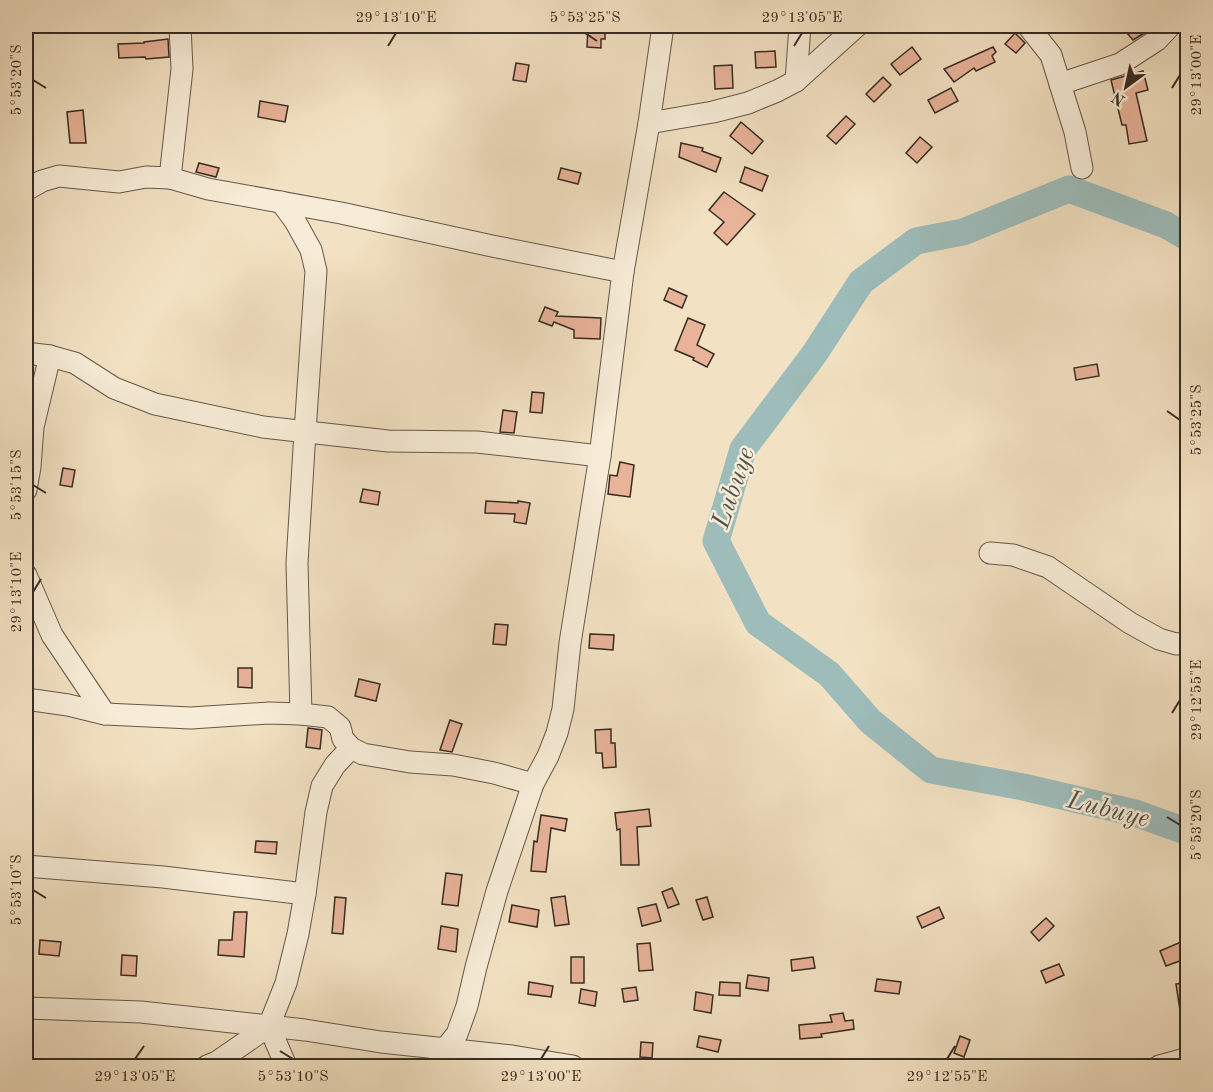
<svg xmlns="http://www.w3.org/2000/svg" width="1213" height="1092" viewBox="0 0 1213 1092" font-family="'Old Standard TT',serif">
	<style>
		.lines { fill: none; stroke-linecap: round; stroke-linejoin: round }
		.river { stroke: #9dbcba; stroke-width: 27 }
		.building { fill: #e8b399; stroke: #362b22; stroke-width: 1.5 }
		.minor-casing { stroke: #65584a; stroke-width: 23 }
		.minor { stroke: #f7ecd7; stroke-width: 21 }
		.ticks { fill: none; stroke: #362b22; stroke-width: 2 }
		.labels { text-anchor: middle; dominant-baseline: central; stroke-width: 5; stroke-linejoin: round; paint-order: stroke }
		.water-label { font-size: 26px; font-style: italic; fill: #504f48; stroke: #f7ecd7 }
		.neatline { fill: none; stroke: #362b22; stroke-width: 2 }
		.ticks-label { font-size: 15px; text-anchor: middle; fill: #362b22 }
	</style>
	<rect width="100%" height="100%" fill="#f2e1c2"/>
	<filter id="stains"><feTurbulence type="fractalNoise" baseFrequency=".00333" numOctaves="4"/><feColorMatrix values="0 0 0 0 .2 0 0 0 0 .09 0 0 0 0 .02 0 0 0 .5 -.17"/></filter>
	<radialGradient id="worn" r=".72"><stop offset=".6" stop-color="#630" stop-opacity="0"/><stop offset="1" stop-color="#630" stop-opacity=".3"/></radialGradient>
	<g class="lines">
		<polyline class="river" points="1188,238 1166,225 1069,189 963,232 916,241 861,282 815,353 743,449 716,541 758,623 829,674 870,721 931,770 1023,787 1135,813 1188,832"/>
	</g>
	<g class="building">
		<polygon points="1135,26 1145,26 1149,30 1133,40 1127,33"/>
		<polygon points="588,27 605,27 605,39 601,39 601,48 587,47"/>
		<polygon points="1015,33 1025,43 1016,53 1005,44"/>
		<polygon points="168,39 169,57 146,59 145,57 119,58 118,44 144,43 144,42"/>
		<polygon points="912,47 921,59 900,75 891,64"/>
		<polygon points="993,47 996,52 992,56 995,62 976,71 974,68 954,82 944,69"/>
		<polygon points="775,51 776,67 756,68 755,52"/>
		<polygon points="516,63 529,65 526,82 513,80"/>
		<polygon points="732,65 733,88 715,89 714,66"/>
		<polygon points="1143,71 1148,90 1136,93 1147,141 1129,144 1126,125 1122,125 1111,80"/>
		<polygon points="883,77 891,85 874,102 866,94"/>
		<polygon points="951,88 958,101 935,113 928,100"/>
		<polygon points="260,101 288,106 285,122 258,117"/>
		<polygon points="83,110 86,143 70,143 67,112"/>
		<polygon points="846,116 855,124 836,144 827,136"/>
		<polygon points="741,122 763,141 752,154 730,136"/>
		<polygon points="920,137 932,147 917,163 906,153"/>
		<polygon points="681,143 703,148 702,151 721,158 716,172 679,157"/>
		<polygon points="199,163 219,168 216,177 196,172"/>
		<polygon points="745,167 768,176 762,191 740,182"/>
		<polygon points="561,168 581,173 578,184 558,179"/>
		<polygon points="724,192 755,214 727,245 714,233 724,222 709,210"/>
		<polygon points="669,288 687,296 682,308 664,300"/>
		<polygon points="545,307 558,312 556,316 601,318 600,339 574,338 574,330 554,322 552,326 539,321"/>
		<polygon points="688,318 705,325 697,345 714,354 707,367 693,360 694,358 675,350"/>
		<polygon points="1097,364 1099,376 1076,380 1074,368"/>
		<polygon points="532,392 544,393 542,413 530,412"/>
		<polygon points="503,410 517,412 514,433 500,432"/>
		<polygon points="620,462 634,465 630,497 608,494 610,475 617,476"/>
		<polygon points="63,468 75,470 72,487 60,485"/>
		<polygon points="363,489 380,492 378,505 360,502"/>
		<polygon points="486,501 518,503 518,501 530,503 526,524 514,522 515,514 485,513"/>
		<polygon points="495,624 508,625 506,645 493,644"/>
		<polygon points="590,634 614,635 613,650 589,648"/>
		<polygon points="238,668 252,668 252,688 238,687"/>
		<polygon points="359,679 380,684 376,701 355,696"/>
		<polygon points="450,720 462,724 452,752 440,750"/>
		<polygon points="308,728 322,730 320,749 306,747"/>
		<polygon points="611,729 611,743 615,743 616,767 603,768 602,753 596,753 595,730"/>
		<polygon points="649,809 651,826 637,827 639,865 621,865 620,829 617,830 615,813"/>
		<polygon points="541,815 567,819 565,831 551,828 546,872 531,871 534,841 537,842"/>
		<polygon points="256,841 277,842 276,854 255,852"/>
		<polygon points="446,873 462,875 458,906 442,904"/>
		<polygon points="672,888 679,904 668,908 662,892"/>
		<polygon points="565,896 569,924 555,926 551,898"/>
		<polygon points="335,897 346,898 343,934 332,933"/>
		<polygon points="707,897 713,917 703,920 696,900"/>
		<polygon points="656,904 661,921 642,926 638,908"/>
		<polygon points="512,905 539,910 537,927 509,922"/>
		<polygon points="939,907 944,918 922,928 917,917"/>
		<polygon points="234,912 247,912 244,957 218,955 219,940 232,940"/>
		<polygon points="1046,918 1054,926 1039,941 1031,932"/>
		<polygon points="441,926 458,929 456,952 438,949"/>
		<polygon points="40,940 61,942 59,956 39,954"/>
		<polygon points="1181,942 1188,958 1166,966 1160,951"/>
		<polygon points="650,943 653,970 639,971 637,944"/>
		<polygon points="122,955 137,956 136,976 121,975"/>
		<rect x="571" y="957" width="13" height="26"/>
		<polygon points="813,957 815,968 792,971 791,960"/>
		<polygon points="1059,964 1064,975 1046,983 1041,971"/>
		<polygon points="748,975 769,978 768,991 746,988"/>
		<polygon points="877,979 901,982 899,994 875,991"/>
		<polygon points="529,982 553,986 551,997 528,994"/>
		<polygon points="720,982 740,983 740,996 719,995"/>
		<polygon points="1188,982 1188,1016 1181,1017 1176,984"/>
		<polygon points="636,987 638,1000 624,1002 622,989"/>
		<polygon points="581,989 597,992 595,1006 579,1003"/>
		<polygon points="696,992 713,995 711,1013 694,1010"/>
		<polygon points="843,1013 845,1021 853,1020 854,1029 821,1034 822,1037 800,1039 799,1025 832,1022 830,1015"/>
		<polygon points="699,1036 721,1040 718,1052 697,1047"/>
		<polygon points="960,1036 970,1040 964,1057 954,1053"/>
		<polygon points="641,1042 653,1043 652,1058 640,1057"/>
	</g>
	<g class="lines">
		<defs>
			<g id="minor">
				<polyline points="1028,26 1051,55 1075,132 1082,168"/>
				<polyline points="796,81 800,26"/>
				<polyline points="1060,84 1120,64 1157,40 1170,26"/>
				<polyline points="649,123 713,112 748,103 777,91 796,81 857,26"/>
				<polyline points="170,178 182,69 180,26"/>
				<polyline points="26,190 42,181 59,176 119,182 146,177 170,178 208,189 341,213 492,246 623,272"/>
				<polyline points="281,202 295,221 311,250 316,271 305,432 297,563 301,714"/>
				<polyline points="26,353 50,356 75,363 114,388 155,404 263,427 388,441 477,442 600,456"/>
				<polyline points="26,490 30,467 33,427 50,356"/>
				<polyline points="990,553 1013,555 1048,567 1130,623 1159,639 1176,644 1188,643"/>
				<polyline points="26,575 52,635 105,714"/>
				<polyline points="26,699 68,705 105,714 191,718 269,713 301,714 328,717 340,727 343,739 351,748 363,754 410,762 453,765 494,773 533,784"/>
				<polyline points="26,866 163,877 305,894"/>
				<polyline points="26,1008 141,1012 305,1030 381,1042 512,1056 573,1066"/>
				<polyline points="269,1026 286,983 298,934 305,894 316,812 322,786 335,765 351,748"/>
				<polyline points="207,1066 217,1062 269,1026 286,1066"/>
				<polyline points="437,1066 443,1049 449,1044 457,1034 467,1006 476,967 497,891 533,784 548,756 557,733 563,709 570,643 600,456 623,272 649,123 663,26"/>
				<polyline points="1159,1066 1188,1058"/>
			</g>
		</defs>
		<use href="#minor" class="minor-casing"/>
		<use href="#minor" class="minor"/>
	</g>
	<path class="ticks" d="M 585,33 L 597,41M 388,46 L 396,33M 794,46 L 802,33M 33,80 L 46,88M 1172,88 L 1180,75M 1167,411 L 1180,420M 33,485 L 46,493M 33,592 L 41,579M 1172,713 L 1180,700M 1167,817 L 1180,825M 33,890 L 46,898M 280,1051 L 293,1059M 135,1059 L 144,1046M 541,1059 L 549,1046M 947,1059 L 955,1046"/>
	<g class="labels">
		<g class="water-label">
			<text transform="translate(734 488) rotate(-71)">Lubuye</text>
			<text transform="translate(1108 810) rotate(14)">Lubuye</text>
		</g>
	</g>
	<rect width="1213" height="1092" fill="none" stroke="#f2e1c2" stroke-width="66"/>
	<g transform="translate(1126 87) rotate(213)" stroke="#f7ecd7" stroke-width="4.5" paint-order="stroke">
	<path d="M0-4.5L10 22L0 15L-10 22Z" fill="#362b22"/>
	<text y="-9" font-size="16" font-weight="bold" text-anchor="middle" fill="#362b22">N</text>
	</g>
	<rect x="33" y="33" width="1147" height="1026" class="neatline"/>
	<g class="ticks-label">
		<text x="396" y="22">29°13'10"E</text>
		<text x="585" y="22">5°53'25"S</text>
		<text x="802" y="22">29°13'05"E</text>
		<text transform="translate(1196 75) rotate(-90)" y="5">29°13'00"E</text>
		<text transform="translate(16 80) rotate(-90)" y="5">5°53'20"S</text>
		<text transform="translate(1196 420) rotate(-90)" y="5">5°53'25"S</text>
		<text transform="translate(16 485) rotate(-90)" y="5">5°53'15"S</text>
		<text transform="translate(16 592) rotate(-90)" y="5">29°13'10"E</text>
		<text transform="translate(1196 700) rotate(-90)" y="5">29°12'55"E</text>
		<text transform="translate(1196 825) rotate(-90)" y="5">5°53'20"S</text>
		<text transform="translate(16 890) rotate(-90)" y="5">5°53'10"S</text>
		<text x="135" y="1081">29°13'05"E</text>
		<text x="293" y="1081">5°53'10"S</text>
		<text x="541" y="1081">29°13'00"E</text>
		<text x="947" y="1081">29°12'55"E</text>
	</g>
	<rect width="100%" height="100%" filter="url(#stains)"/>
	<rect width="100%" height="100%" fill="url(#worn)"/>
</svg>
